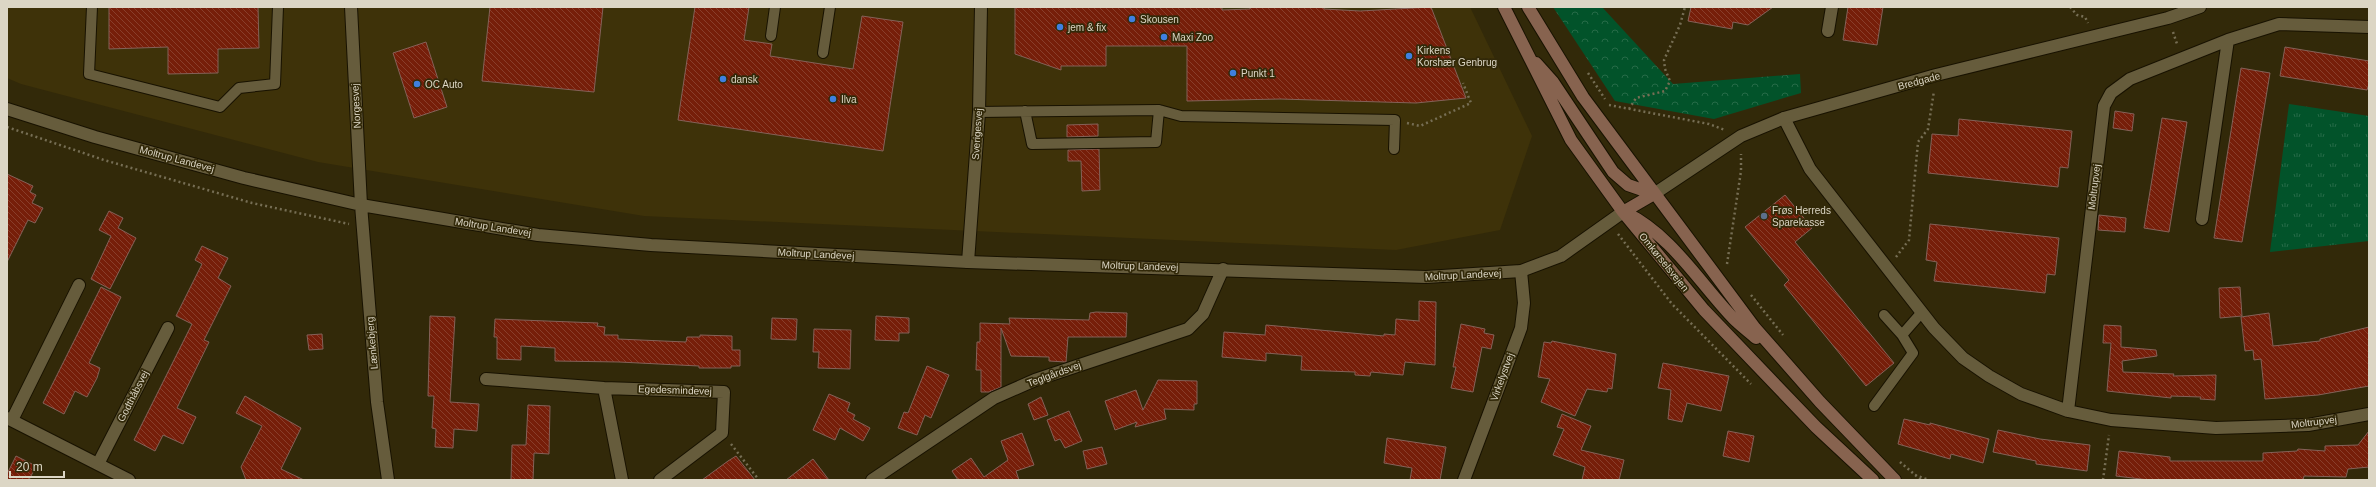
<svg xmlns="http://www.w3.org/2000/svg" width="2376" height="487" font-family="Helvetica,sans-serif">
<style>
.built{fill:#3e3209}
.grass{fill:url(#grass-tufts)}
.forest{fill:url(#forest-crowns)}
.building{fill:url(#building-back-hatch);stroke:#846158}
.lines{fill:none;stroke-linecap:round;stroke-linejoin:round}
.service-casing{stroke:#181200;stroke-width:12}
.minor-casing{stroke:#181200;stroke-width:14}
.tertiary-casing{stroke:#181200;stroke-width:14}
.secondary-casing{stroke:#181200;stroke-width:14}
.path{stroke:#766e54;stroke-width:2.5;stroke-dasharray:2 3;stroke-linecap:butt}
.service{stroke:#665c3c;stroke-width:10}
.minor{stroke:#665c3c;stroke-width:12}
.tertiary{stroke:#665c3c;stroke-width:12}
.secondary{stroke:#87634f;stroke-width:12}
.shop-dot{fill:#3f7fe0;stroke:#322909;stroke-width:1.5}
.service-dot{fill:#5c6f8a;stroke:#322909;stroke-width:1.5}
.labels{text-anchor:middle;dominant-baseline:central;stroke-width:3.5;stroke-linejoin:round;paint-order:stroke}
.poi-label{font-size:10px;fill:#dcd6c5;stroke:#322909;text-anchor:start}
.street-label{font-size:10px;fill:#dcd6c5;stroke:#322909}
</style>
<defs>
<pattern id="grass-tufts" width="24" height="20" patternUnits="userSpaceOnUse"><rect width="24" height="20" fill="#02532a"/><path d="M3 7l-1-3M5 7V3M7 7l1-3M15 17l-1-3M17 17v-4M19 17l1-3" fill="none" stroke="#266b47"/></pattern>
<pattern id="forest-crowns" width="20" height="18" patternUnits="userSpaceOnUse"><rect width="20" height="18" fill="#02532a"/><path d="M2 6a3 3 0 1 1 6 0M12 15a3 3 0 1 1 6 0" fill="none" stroke="#266b47"/></pattern>
<pattern id="building-back-hatch" width="6" height="6" patternUnits="userSpaceOnUse"><rect width="6" height="6" fill="#761e09"/><path d="M-1 5l2 2M0 0l6 6M5-1l2 2" fill="none" stroke="#893e2b"/></pattern>
</defs>
<rect width="100%" height="100%" fill="#322909"/>
<path class="built" d="M7,7H1470L1532,136L1500,230L1396,250L644,216L318,162L21,84L7,78Z"/>
<path class="grass" d="M2289,104L2369,116V241L2270,252Z"/>
<path class="forest" d="M1553,7H1602L1673,84L1800,74L1801,93L1714,119L1615,101Z"/>
<path class="building" d="M109,7H258L259,48L218,49V73L168,74V47L109,49Z
M490,7H603L594,92L482,81Z
M695,7H749L744,40L772,44L770,56L853,69L862,16L903,22L883,151L678,120Z
M1015,7H1222V10L1250,9V7H1324V9L1360,11L1431,7L1466,98L1416,103L1280,99L1187,101V46H1106V66H1061V70L1015,54Z
M1691,7H1773L1748,25L1733,22L1732,29L1688,21Z
M1848,7H1883L1877,45L1843,40Z
M426,42L447,107L414,118L393,53Z
M2285,47L2369,61V84L2367,90L2280,76Z
M2241,68L2270,73L2242,242L2214,238Z
M2115,111L2134,114L2132,131L2113,128Z
M2162,118L2187,122L2169,232L2144,228Z
M1959,119L2072,131L2068,168L2060,167L2058,187L1928,173L1932,134L1958,136Z
M1098,124V136L1067,137V125Z
M1099,149L1100,190L1082,191L1081,161H1068V150Z
M7,174L33,186L30,192L36,195L32,203L43,208L35,223L28,220L7,262Z
M1785,195L1812,228L1795,242L1894,363L1866,386L1784,285L1789,280L1745,227Z
M109,211L123,218L118,228L136,238L110,289L91,279L111,236L99,230Z
M2099,215L2126,218L2125,232L2098,230Z
M1930,224L2059,238L2055,275L2047,274L2045,293L1934,281L1937,262L1926,260Z
M202,246L228,258L218,278L231,286L204,340L209,342L177,408L196,417L183,444L163,435L155,451L134,440L192,324L176,316L202,264L195,260Z
M101,287L121,297L89,363L100,368L97,378L87,397L75,391L64,414L43,403Z
M2240,287L2242,316L2220,318L2219,288Z
M1419,301L1436,302L1435,365L1405,362L1403,375L1371,372L1370,376L1355,375V372L1301,370L1302,356L1266,353V361L1222,357L1224,332L1265,335L1266,325L1384,336V334L1395,335L1396,319L1419,321Z
M1096,312L1127,313L1126,337H1068L1066,362L1049,361V357L1011,356L1001,328V387L989,392H981V370H976L977,342H980V323L1010,324L1009,318L1089,320L1090,313Z
M2269,313L2273,346L2320,341V339L2369,327V386L2318,395L2265,399L2261,359L2254,360L2253,350L2245,351L2241,317Z
M430,316L455,317L450,402L479,404L477,431L454,429L453,448L435,447L436,429L432,428L434,396H428Z
M876,316L909,318V333H899V341L875,340Z
M772,318L797,319L796,340L771,339Z
M495,319L598,323L597,326L605,327L604,335H618V339L686,342L687,337H700V335L732,336V350H740V366H731V368H699V366L619,362L555,361V348L521,346V360L497,359V337H494Z
M1461,324L1485,329L1484,333L1494,335L1491,349L1482,347L1473,392L1451,388L1456,367H1453Z
M2104,325L2121,326V347L2156,350L2157,356L2122,361L2123,372L2174,374L2173,376L2216,375L2215,400L2200,399L2201,397L2171,396V398L2107,391L2111,343H2103Z
M814,329L851,330L850,369L818,368L819,352H813Z
M322,334L323,349L309,350L307,335Z
M1552,341L1616,354L1612,389L1608,388L1607,392L1587,389L1575,416L1541,402L1550,379L1538,377L1544,342L1551,343Z
M1663,363L1729,376L1721,411L1687,403L1682,422L1668,419L1671,390L1658,388Z
M927,366L949,375L931,418L925,415L917,435L898,428L904,412L908,413Z
M1158,380L1197,381V404H1194V410L1164,409L1166,419L1135,427L1137,422L1115,430L1105,401L1136,390L1143,410Z
M829,394L850,403L847,411L855,415L853,419L870,428L863,441L840,428L835,440L813,430Z
M245,396L301,428L281,469L304,480H246L241,467L262,426L236,413Z
M1041,397L1048,415L1034,420L1028,404Z
M528,405L550,406L549,454L534,453L533,480H511L512,445H526Z
M1069,411L1082,441L1065,448L1060,439L1055,441L1047,420Z
M1562,414L1591,426L1581,450L1624,460L1619,480H1582L1585,467L1553,455L1564,429L1557,427Z
M1904,419L1930,425V423L1989,439L1983,463L1951,454L1950,459L1898,444Z
M1998,430L2040,439L2090,445L2087,471L2036,464V461L1993,452Z
M1728,431L1754,436L1749,462L1723,456Z
M2369,431V467L2348,469L2346,477L2304,476L2303,480H2149L2116,476L2119,451L2170,457V461H2263V453L2297,451L2298,449L2325,451V446L2358,445Z
M1022,433L1034,465L1016,471L1019,480H958L952,471L971,458L984,477L1008,460L1001,441Z
M1387,438L1446,447L1440,480H1410L1412,468L1384,463Z
M1102,447L1107,464L1087,469L1083,451Z
M16,456L36,466L29,480H7V474Z
M736,456L755,480H702L728,461Z
M813,459L829,480H786Z"/>
<g class="lines">
<g class="service-casing">
<path id="service" d="M92,7L89,74L220,107L239,88L275,84L278,7
M771,36L775,7
M823,53L830,7
M1025,111L1032,144L1156,142L1159,110
M979,112L1159,110L1181,116L1395,120L1394,149
M1884,315L1902,335
M1874,406L1913,353L1902,335L1922,312"/>
</g>
<g class="minor-casing">
<path id="minor" d="M351,7L361,205
M1828,31L1832,7
M1784,118L1810,169L1934,328L1963,358L1989,376L2021,394L2068,411L2111,420L2216,428L2308,425L2369,414
M2202,219L2228,40
M968,262L979,112L981,7
M486,379L604,388L724,392L722,433L660,480
M604,388L622,480
M2068,411L2104,106L2111,93L2130,79L2228,40L2279,24L2369,27
M7,418L129,480
M12,420L79,285
M98,464L168,328
M872,480L994,398L1035,380L1188,329L1203,314L1223,269
M1464,480L1521,328L1524,303L1521,271"/>
</g>
<g class="tertiary-casing">
<path id="tertiary" d="M7,109L95,137L244,178L361,205L538,235L651,245L968,262L1426,277L1521,271L1561,256L1623,212
M1654,194L1741,136L1784,118L1936,75L2168,18L2200,7
M361,205L377,402L388,480"/>
</g>
<g class="secondary-casing">
<path id="secondary" d="M1504,7L1571,140L1623,212L1704,310L1816,427L1873,480
M1528,7L1583,97L1755,328L1820,402L1895,480
M1536,63L1553,82L1613,172L1628,185L1654,194
M1623,212L1654,194
M1626,213C1671,235 1699,282 1733,318C1740,325 1748,331 1756,338"/>
</g>
<path class="path" d="M2070,7L2077,15L2085,17L2088,23
M2173,32L2177,44
M1588,73L1605,99
M1609,105L1709,124L1725,130
M1629,109L1636,98L1665,91L1670,81L1665,69L1664,60L1680,25L1685,7
M1407,123L1420,126L1471,103L1463,83
M7,127L104,160L252,203L349,224
M1618,234L1672,304L1751,384
M1896,257L1909,240L1918,142L1928,129L1934,91
M1727,264L1741,171V154
M1751,295L1783,335
M731,444L759,480
M1900,462L1921,480
M1915,475L1929,480
M2103,480L2109,435"/>
<use href="#service" class="service"/>
<use href="#minor" class="minor"/>
<use href="#tertiary" class="tertiary"/>
<use href="#secondary" class="secondary"/>
</g>
<g class="shop-dot">
<circle cx="1132" cy="19" r="4"/>
<circle cx="1060" cy="27" r="4"/>
<circle cx="1164" cy="37" r="4"/>
<circle cx="1409" cy="56" r="4"/>
<circle cx="1233" cy="73" r="4"/>
<circle cx="723" cy="79" r="4"/>
<circle cx="417" cy="84" r="4"/>
<circle cx="833" cy="99" r="4"/>
</g>
<circle class="service-dot" cx="1764" cy="216" r="4"/>
<g class="labels">
<g class="poi-label">
<text x="1140" y="19">Skousen</text>
<text x="1068" y="27">jem &amp; fix</text>
<text x="1172" y="37">Maxi Zoo</text>
<text x="1417" y="50">Kirkens<tspan x="1417" dy="12">Korshær Genbrug</tspan></text>
<text x="1241" y="73">Punkt 1</text>
<text x="731" y="79">dansk</text>
<text x="425" y="84">OC Auto</text>
<text x="841" y="99">Ilva</text>
<text x="1772" y="210">Frøs Herreds<tspan x="1772" dy="12">Sparekasse</tspan></text>
</g>
<g class="street-label">
<text transform="translate(1919 81) rotate(-15)">Bredgade</text>
<text transform="translate(356 106) rotate(-93)">Norgesvej</text>
<text transform="translate(977 134) rotate(-86)">Sverigesvej</text>
<text transform="translate(177 159) rotate(15)">Moltrup Landevej</text>
<text transform="translate(2094 187) rotate(-83)">Moltrupvej</text>
<text transform="translate(493 227) rotate(9)">Moltrup Landevej</text>
<text transform="translate(816 254) rotate(3)">Moltrup Landevej</text>
<text transform="translate(1664 262) rotate(51)">Omkørselsvejen</text>
<text transform="translate(1140 266) rotate(2)">Moltrup Landevej</text>
<text transform="translate(1463 275) rotate(-3)">Moltrup Landevej</text>
<text transform="translate(372 343) rotate(-95)">Lænkebjerg</text>
<text transform="translate(1054 374) rotate(-20)">Teglgårdsvej</text>
<text transform="translate(1502 377) rotate(-70)">Virkelystvej</text>
<text transform="translate(675 390) rotate(2)">Egedesmindevej</text>
<text transform="translate(133 396) rotate(-63)">Godthåbsvej</text>
<text transform="translate(2314 422) rotate(-7)">Moltrupvej</text>
</g>
</g>
<rect width="2376" height="487" fill="none" stroke="#dcd6c5" stroke-width="16"/>
<path d="M10 471v6h54v-6" fill="none" stroke="#dcd6c5" stroke-width="2"/>
<text x="16" y="471" font-size="12" fill="#dcd6c5" stroke="#322909" stroke-width="3" paint-order="stroke">20 m</text>
</svg>
